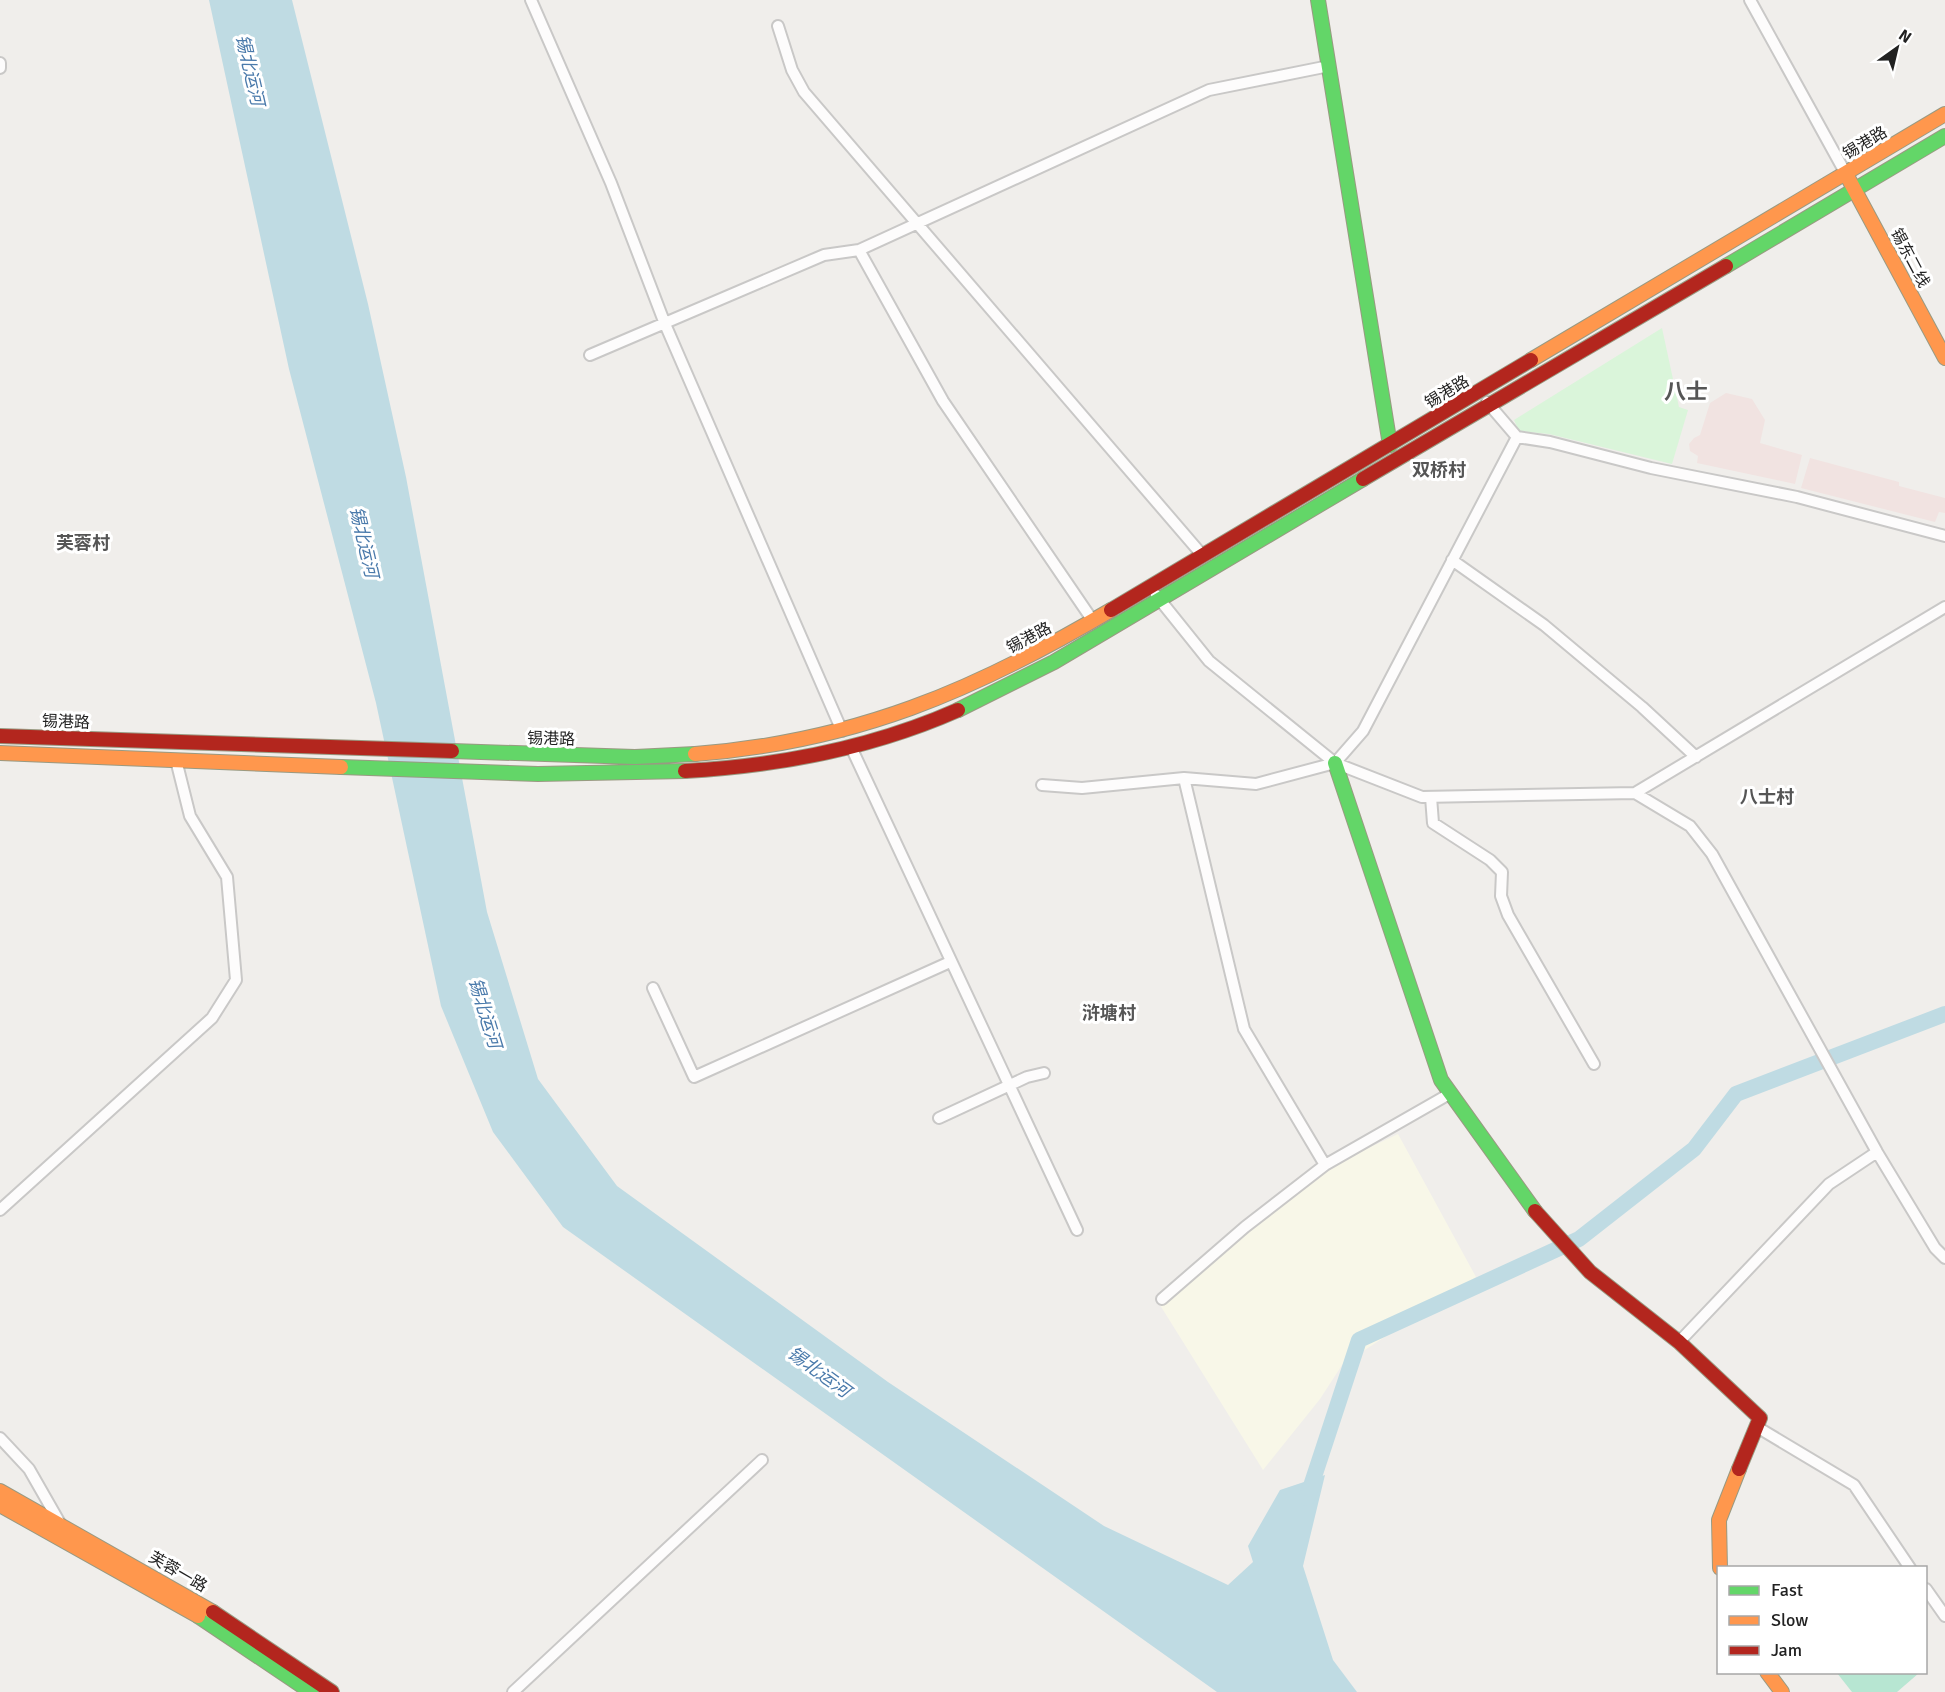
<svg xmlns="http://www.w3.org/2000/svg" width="1945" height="1692" font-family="Signika,'Noto Sans SC',sans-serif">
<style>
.commercial{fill:#f1e3e1}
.education{fill:#f8f7e8}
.park{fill:#daf5da}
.pitch{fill:#b7e6d2}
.water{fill:#bfdbe3}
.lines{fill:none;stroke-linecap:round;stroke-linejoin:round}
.river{stroke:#bfdbe3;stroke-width:16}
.street-casing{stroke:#c9c8c7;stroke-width:14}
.fast-casing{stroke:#999a82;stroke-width:16}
.slow-casing{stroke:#999a82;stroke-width:16}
.jam-casing{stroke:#999a82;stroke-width:16}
.street{stroke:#fdfcfc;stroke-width:10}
.fast{stroke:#63d668;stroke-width:14}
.slow{stroke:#ff974d;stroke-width:14}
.jam{stroke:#b3261e;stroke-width:14}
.labels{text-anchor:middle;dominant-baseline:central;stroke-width:6;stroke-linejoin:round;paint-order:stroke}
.street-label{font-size:16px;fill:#222;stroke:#fff}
.water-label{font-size:18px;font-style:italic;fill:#4a7aab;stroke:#fff}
.neighbourhood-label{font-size:18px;font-weight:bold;fill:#555;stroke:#fff}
.district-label{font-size:22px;font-weight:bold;fill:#555;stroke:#fff}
</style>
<rect width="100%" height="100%" fill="#f0eeeb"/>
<path class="commercial" d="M1726,393L1752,399L1765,420L1760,443L1802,455L1795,484L1697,463L1698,456L1690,451L1689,444L1694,438L1700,435L1710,403Z
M1810,458L1899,482V486L1945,498V513L1939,512L1935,522L1801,488Z"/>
<path class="education" d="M1398,1134L1476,1277L1342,1365L1320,1399L1263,1470L1160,1305L1289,1195L1339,1162Z"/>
<path class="park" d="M1662,328L1679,407L1688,410L1672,464L1549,434L1519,431L1514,420Z"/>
<path class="pitch" d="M1919,1673L1897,1692H1852L1837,1673Z"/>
<path class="water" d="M209,0H292L368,304L406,477L487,912L538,1079L617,1186L888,1382L1104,1526L1228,1585L1253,1562L1248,1546L1280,1490L1325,1475L1303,1566L1333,1660L1357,1692H1217L563,1227L493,1132L441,1006L376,703L289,369Z"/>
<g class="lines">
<path class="river" d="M1307,1498L1359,1340L1579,1239L1694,1149L1736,1094L1945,1014"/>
<g class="street-casing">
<path id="street" d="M531,0L611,183L665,324L842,731
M1750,0L1846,174
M778,26L792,70L804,92L1203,556
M0,63V68
M859,250L943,401L1093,621
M590,355L824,255L859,250L1209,90L1329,66
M1517,437L1550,442L1651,468L1797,497L1945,536
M1452,560L1544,625L1642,707L1696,757
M1156,595L1209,661L1335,763L1422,797L1635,793L1945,607
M851,747L1077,1230
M1184,778L1244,1029L1325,1165
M1042,785L1082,788L1184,778L1256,784L1335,763L1363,731L1517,437L1487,402
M1635,793L1690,826L1712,854L1877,1152L1935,1248L1945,1258
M1431,797L1433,823L1490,860L1502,872L1501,896L1508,915L1594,1064
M653,988L694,1077L950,962
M939,1118L1027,1077L1044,1073
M0,1210L212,1018L236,980L227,877L190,816L176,760
M1162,1299L1245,1227L1325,1165L1451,1093
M1679,1342L1829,1184L1877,1152
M1757,1427L1854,1485L1910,1568
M0,1438L29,1469L61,1525
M1926,1589L1945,1616
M513,1692L762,1460"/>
</g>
<g class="fast-casing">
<path id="fast" d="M1318,0L1390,445
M1726,266L1945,136
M958,710L1054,662L1363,479
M452,751L635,757L695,754
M1335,763L1441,1080L1535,1211
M341,767L538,774L685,771
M198,1616L311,1692"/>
</g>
<g class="slow-casing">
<path id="slow" d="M1846,174L1945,358
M1531,360L1945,114
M0,753L341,767
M695,754C854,742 974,691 1111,610
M0,1491L213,1612
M0,1505L198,1616
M1720,1568L1719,1520L1739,1469
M1767,1672L1782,1692"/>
</g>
<g class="jam-casing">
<path id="jam" d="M1363,479L1726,266
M1111,610L1531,360
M0,736L452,751
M685,771C778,766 872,748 958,710
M1535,1211L1590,1272L1679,1342L1760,1418L1739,1469
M213,1612L332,1692"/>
</g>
<use href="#street" class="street"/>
<use href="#fast" class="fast"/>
<use href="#slow" class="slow"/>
<use href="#jam" class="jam"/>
</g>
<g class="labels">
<g class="street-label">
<text transform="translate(1865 143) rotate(-31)">锡港路</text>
<text transform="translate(1910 258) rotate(62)">锡东二线</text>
<text transform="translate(1447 392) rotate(-31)">锡港路</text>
<text transform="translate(1029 638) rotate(-28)">锡港路</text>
<text transform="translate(66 722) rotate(2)">锡港路</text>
<text transform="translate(551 739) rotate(1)">锡港路</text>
<text transform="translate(178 1572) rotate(30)">芙蓉一路</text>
</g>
<g class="water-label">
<text transform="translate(250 70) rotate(77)">锡北运河</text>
<text transform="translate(364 542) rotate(77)">锡北运河</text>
<text transform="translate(485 1013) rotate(73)">锡北运河</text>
<text transform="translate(819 1372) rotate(36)">锡北运河</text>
</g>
<g class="neighbourhood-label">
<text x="1439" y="470">双桥村</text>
<text x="83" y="543">芙蓉村</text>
<text x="1767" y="797">八士村</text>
<text x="1109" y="1013">浒塘村</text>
</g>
<g class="district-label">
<text x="1686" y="391">八士</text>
</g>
</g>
<rect x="1717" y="1566" width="210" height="108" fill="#ffffff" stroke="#a7a7a7" stroke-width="1.5"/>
<rect x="1729" y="1586" width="30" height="9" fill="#63d668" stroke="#a7a7a7" stroke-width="1.5"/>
<text x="1771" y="1596" font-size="18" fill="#222222">Fast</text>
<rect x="1729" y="1616" width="30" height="9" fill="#ff974d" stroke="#a7a7a7" stroke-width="1.5"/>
<text x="1771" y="1626" font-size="18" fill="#222222">Slow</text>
<rect x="1729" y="1646" width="30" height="9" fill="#b3261e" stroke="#a7a7a7" stroke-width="1.5"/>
<text x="1771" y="1656" font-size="18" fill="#222222">Jam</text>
<g transform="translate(1897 48) rotate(34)" stroke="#ffffff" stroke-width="4.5" paint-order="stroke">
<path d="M0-4.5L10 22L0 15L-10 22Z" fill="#222222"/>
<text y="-9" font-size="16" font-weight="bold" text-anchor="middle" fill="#222222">N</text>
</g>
</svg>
